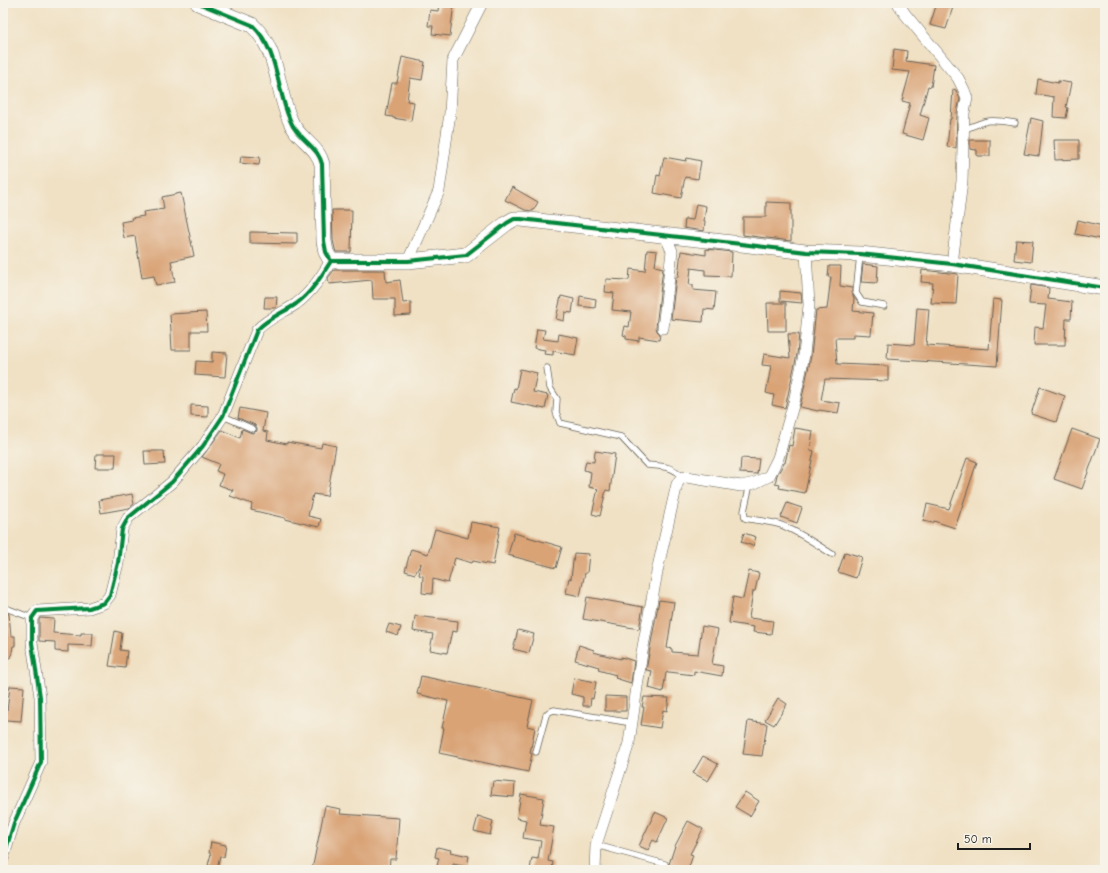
<svg xmlns="http://www.w3.org/2000/svg" width="1108" height="873" font-family="'Comic Neue',sans-serif">
<style>
.building{fill:#d9a376}
.lines{fill:none;stroke-linecap:round;stroke-linejoin:round}
.lane-casing{stroke:#666157;stroke-width:7}
.street-casing{stroke:#666157;stroke-width:12}
.secondary-casing{stroke:#666157;stroke-width:16}
.lane{stroke:#fff;stroke-width:5.5}
.street{stroke:#fff;stroke-width:11}
.secondary{stroke:#fff;stroke-width:15}
.cycleway-casing{stroke:#f7f3e8;stroke-width:6}
.cycleway{stroke:#00873e;stroke-width:4}
</style>
<rect width="100%" height="100%" fill="#f7f3e8"/>
<filter id="ink" filterUnits="userSpaceOnUse"><feTurbulence type="fractalNoise" baseFrequency=".025" numOctaves="2"/><feDisplacementMap in="SourceGraphic" scale="8" xChannelSelector="R" yChannelSelector="G"/><feConvolveMatrix kernelMatrix="1 2 1 2 8 2 1 2 1" color-interpolation-filters="sRGB"/></filter>
<filter id="wash" filterUnits="userSpaceOnUse"><feTurbulence type="fractalNoise" baseFrequency=".012" numOctaves="4" result="noise"/><feDisplacementMap in="SourceGraphic" scale="16" xChannelSelector="R" yChannelSelector="G"/><feGaussianBlur stdDeviation="0.9" result="paint"/><feColorMatrix in="noise" values="0 0 0 0 0 0 0 0 0 0 0 0 0 0 0 0 0 1.4 0 .05"/><feComposite in="paint" operator="in"/></filter>
<g filter="url(#wash)">
<rect width="100%" height="100%" fill="#f0e1c4"/>
<g id="blocks">
<path class="building" d="M439,3H454L450,36L432,34L433,26H428L430,10L438,11Z
M937,3L953,7L946,29L930,25Z
M894,49L907,51L906,61L934,65L931,87L928,86L920,115L929,118L923,140L902,134L910,103L902,101L910,72L892,70Z
M402,57L425,62L422,80L410,78L407,101L414,102L411,121L393,118V117L386,116L392,83H397Z
M1038,79L1058,83V81L1071,83L1066,107L1068,108L1066,118L1053,117L1054,97L1036,94Z
M953,89L956,90L960,99L957,113L956,148L947,147L950,119H951Z
M1031,118L1043,121L1039,156L1024,154Z
M970,140H990V156H977V150L970,149Z
M1054,140H1079V159L1055,160Z
M241,156L260,157L259,165L240,163Z
M664,157L686,161L687,158L701,161L698,179L685,177L681,198L654,193L657,175L660,176Z
M512,187L538,202L533,211L525,210L505,200Z
M181,193L194,256L171,261L175,282L156,285L154,276L142,278L135,236L124,238L121,222L132,220L131,218L144,216L143,212L164,209L162,197Z
M766,202L791,203V241L743,235V217H766Z
M696,204L706,206L704,221H705L704,231L684,228L685,219L693,220Z
M332,210H352L351,252H336L335,249L333,240Z
M1078,220L1103,226L1101,239L1075,234Z
M250,232L297,233V244L250,243Z
M1016,240L1033,241L1031,262L1014,260Z
M706,249L732,252L731,276L705,275V270L691,268L689,285H693V290L716,292L714,310L704,309L703,322L671,319L676,277H678L681,251L706,255Z
M647,250L657,251L655,266L663,268L656,327L657,331L660,334L659,340L639,337V341L626,339V336L623,335L625,326L629,327L631,312L612,310L614,293L605,292L606,279L629,280L630,269L645,271Z
M863,264L878,266L877,283L861,282Z
M829,266H841L840,286L852,288V293L854,298L853,311L873,313L871,335L853,334V338H835L837,364L888,366V381L825,379L821,400L840,403L838,413L819,410L818,411L800,407L811,356L816,310L827,309L831,277H828Z
M334,270H385L386,282L400,280L403,303L411,302V315L395,316V299H373L372,280L329,284L328,278Z
M922,270L958,274L956,304L931,303L933,283L921,282Z
M1031,285L1049,288L1048,299L1072,302L1071,319H1066L1065,345H1034L1035,327L1043,328L1046,305L1029,304Z
M780,291L801,293L802,303L780,301Z
M561,296L574,299L572,313L565,312L564,321L556,319Z
M580,296L596,299L595,308L579,306Z
M265,297H277L276,308H264Z
M993,299L1002,300L997,366L887,359L888,343L914,345L917,308L929,309L926,345L989,349Z
M767,303H786V331H768Z
M206,312L207,331H191V350H172L170,314Z
M537,329L545,330L543,339L558,341L559,334L578,338L575,355L553,351V355L544,354L545,350L534,348Z
M788,334H799L797,354L785,408L772,405L774,395L766,393L771,366L762,365L764,354L790,358Z
M212,352L227,353L225,377L195,375L196,361L212,362Z
M520,369L537,373L533,392L548,395L545,409L511,402L514,388L516,389Z
M1040,387L1065,396L1056,422L1031,414Z
M191,405L208,406V417L191,416Z
M240,408L266,413L263,431L268,432L267,440L287,444V442L321,448L322,443L336,446L327,496L313,494L308,516L321,519L319,527L285,519V518L251,510L252,504L230,496L233,490L219,485L223,474L216,471L219,464L202,457L222,430L240,438L242,429L252,433L257,431V428L255,425L238,418Z
M795,428L813,431L810,450L814,451L805,493L779,488L780,485L775,484L777,475L784,463H785L789,445L792,446Z
M1072,429L1100,439L1082,489L1054,479Z
M144,451H164L165,464L145,465Z
M595,451L615,454L610,491L606,490L600,516L592,514L598,489L589,487L591,472L584,470L586,461L594,462Z
M96,454H116L115,468H95Z
M741,458L759,459L757,474L740,473Z
M967,458L977,462L955,528L934,521L933,523L923,521L927,504L949,509Z
M132,494L134,504L129,508L101,513L99,500Z
M787,503L802,508L797,523L781,517Z
M471,522L500,527L493,565L473,561L472,563L455,558L448,583L433,579L432,594L422,593L423,576L419,575L421,563L415,574L405,571L411,549L428,554L435,529L468,538Z
M514,533L562,547L556,568L508,555Z
M744,533L756,537L753,546L741,542Z
M845,552L862,557L856,578L838,572Z
M574,553L589,554L587,573H585L580,596L566,593L569,578L571,579Z
M749,571L759,573L755,591H753L749,618L773,621L771,634L753,632L754,627L729,623L733,597L743,599Z
M587,597L643,607L639,629L583,619Z
M659,600L674,602L667,648L672,649V652L698,654L702,626L718,629L712,664L723,666L722,676L694,671V675L669,672L666,673L663,692L649,688L652,671L646,670Z
M3,612L9,614L11,636H15V646H13L11,658L3,657Z
M415,616L458,621L457,632L452,631L447,653L430,650L433,634L413,631Z
M40,618L54,619L53,633L81,635V633H93L92,646L68,645V652L55,651V642L39,641V620Z
M389,624L401,627L398,636L386,632Z
M518,630L534,634L529,653L513,649Z
M115,631L122,633L120,650L127,651L125,668L109,666Z
M579,645L594,650L593,652L621,659V657L634,661L631,683L615,678L616,675L598,670L599,667L575,660Z
M421,676L533,700L527,726L535,728L530,753L532,754L528,772L439,753L444,728H442L448,701L417,694Z
M574,678L596,682L593,699L591,698L590,706H583V697L571,694Z
M10,686L24,687L21,721L6,720Z
M605,696L626,697V711H605Z
M644,697L669,698L667,711L663,710L660,728L641,725L644,707H642Z
M778,698L787,704L774,725L765,720Z
M748,721L767,724L762,756L743,754Z
M703,756L718,764L708,781L693,773Z
M493,781L515,783L514,797L491,795Z
M745,792L759,801L750,816L735,807Z
M521,794L544,798L540,825L554,827L548,861L553,862L552,870H530L532,858L538,859L541,841L523,838L526,820L517,818Z
M325,806L341,809L340,814L399,818L396,859H390L389,870H312Z
M655,812L668,818L657,842L653,840L648,850L639,846Z
M478,816L493,821L490,835L474,831Z
M688,821L703,829L690,854L693,855L688,870H678L668,867L675,846Z
M211,842L226,845L224,857L220,856L217,868L208,865L211,854L209,853Z
M437,847L451,850L450,852L469,856L467,867L453,864L452,870H436L439,858L435,857Z"/>
</g>
</g>
<g filter="url(#ink)">
<use href="#blocks" fill-opacity="0" stroke="#666157" stroke-width="1"/>
<g class="lines">
<g class="lane-casing">
<path id="lane" d="M964,130C987,119 990,119 1015,123
M860,255L856,293L862,302L884,306
M547,368L550,388L557,399L556,412L560,423L621,437L647,465C661,466 674,466 683,478
M223,416L253,429
M750,484L744,511L745,518C757,521 770,521 781,525C799,532 816,544 832,554
M3,607L32,618
M536,752L546,715L549,712L554,710L632,723
M596,845L665,864"/>
</g>
<g class="street-casing">
<path id="street" d="M898,3L905,14L958,78L964,90L967,98L964,113L962,181L952,264
M408,261L439,191L450,113L453,60L482,3
M663,328L672,251L665,235
M3,859L14,823L41,762L40,697L32,643V618L37,611L89,608L104,603L110,595L118,563L122,529L128,518L172,482L203,446L223,416L257,330C268,318 283,313 296,304C311,293 321,277 331,261
M595,870L596,845L629,743L642,652L658,567L677,484L681,478L687,477L741,486L755,483L769,476L778,458L794,402L804,355L809,305L806,252"/>
</g>
<g class="secondary-casing">
<path id="secondary" d="M198,3L252,25C279,50 276,88 290,120C295,134 308,141 317,153C319,156 321,160 322,164L324,241L326,252L331,261H408L466,255L507,223L514,219H521L741,244L806,252L860,254L952,264L1105,288"/>
</g>
<use href="#lane" class="lane"/>
<use href="#street" class="street"/>
<use href="#secondary" class="secondary"/>
<g class="cycleway-casing">
<path id="cycleway" d="M198,3L252,25C279,50 276,88 290,120C295,134 308,141 317,153C319,156 321,160 322,164L324,241L326,252L331,261H408L466,255L507,223L514,219H521L741,244L806,252L860,254L952,264L1105,288
M3,859L14,823L41,762L40,697L32,643V618L37,611L89,608L104,603L110,595L118,563L122,529L128,518L172,482L203,446L223,416L257,330C268,318 283,313 296,304C311,293 321,277 331,261"/>
</g>
<use href="#cycleway" class="cycleway"/>
</g>
</g>
<rect width="1108" height="873" fill="none" stroke="#f7f3e8" stroke-width="16"/>
<path d="M958 843v6h72v-6" fill="none" stroke="#1c1c1c" stroke-width="2"/>
<text x="964" y="843" font-size="12" fill="#1c1c1c" stroke="#f7f3e8" stroke-width="3" paint-order="stroke">50 m</text>
</svg>
